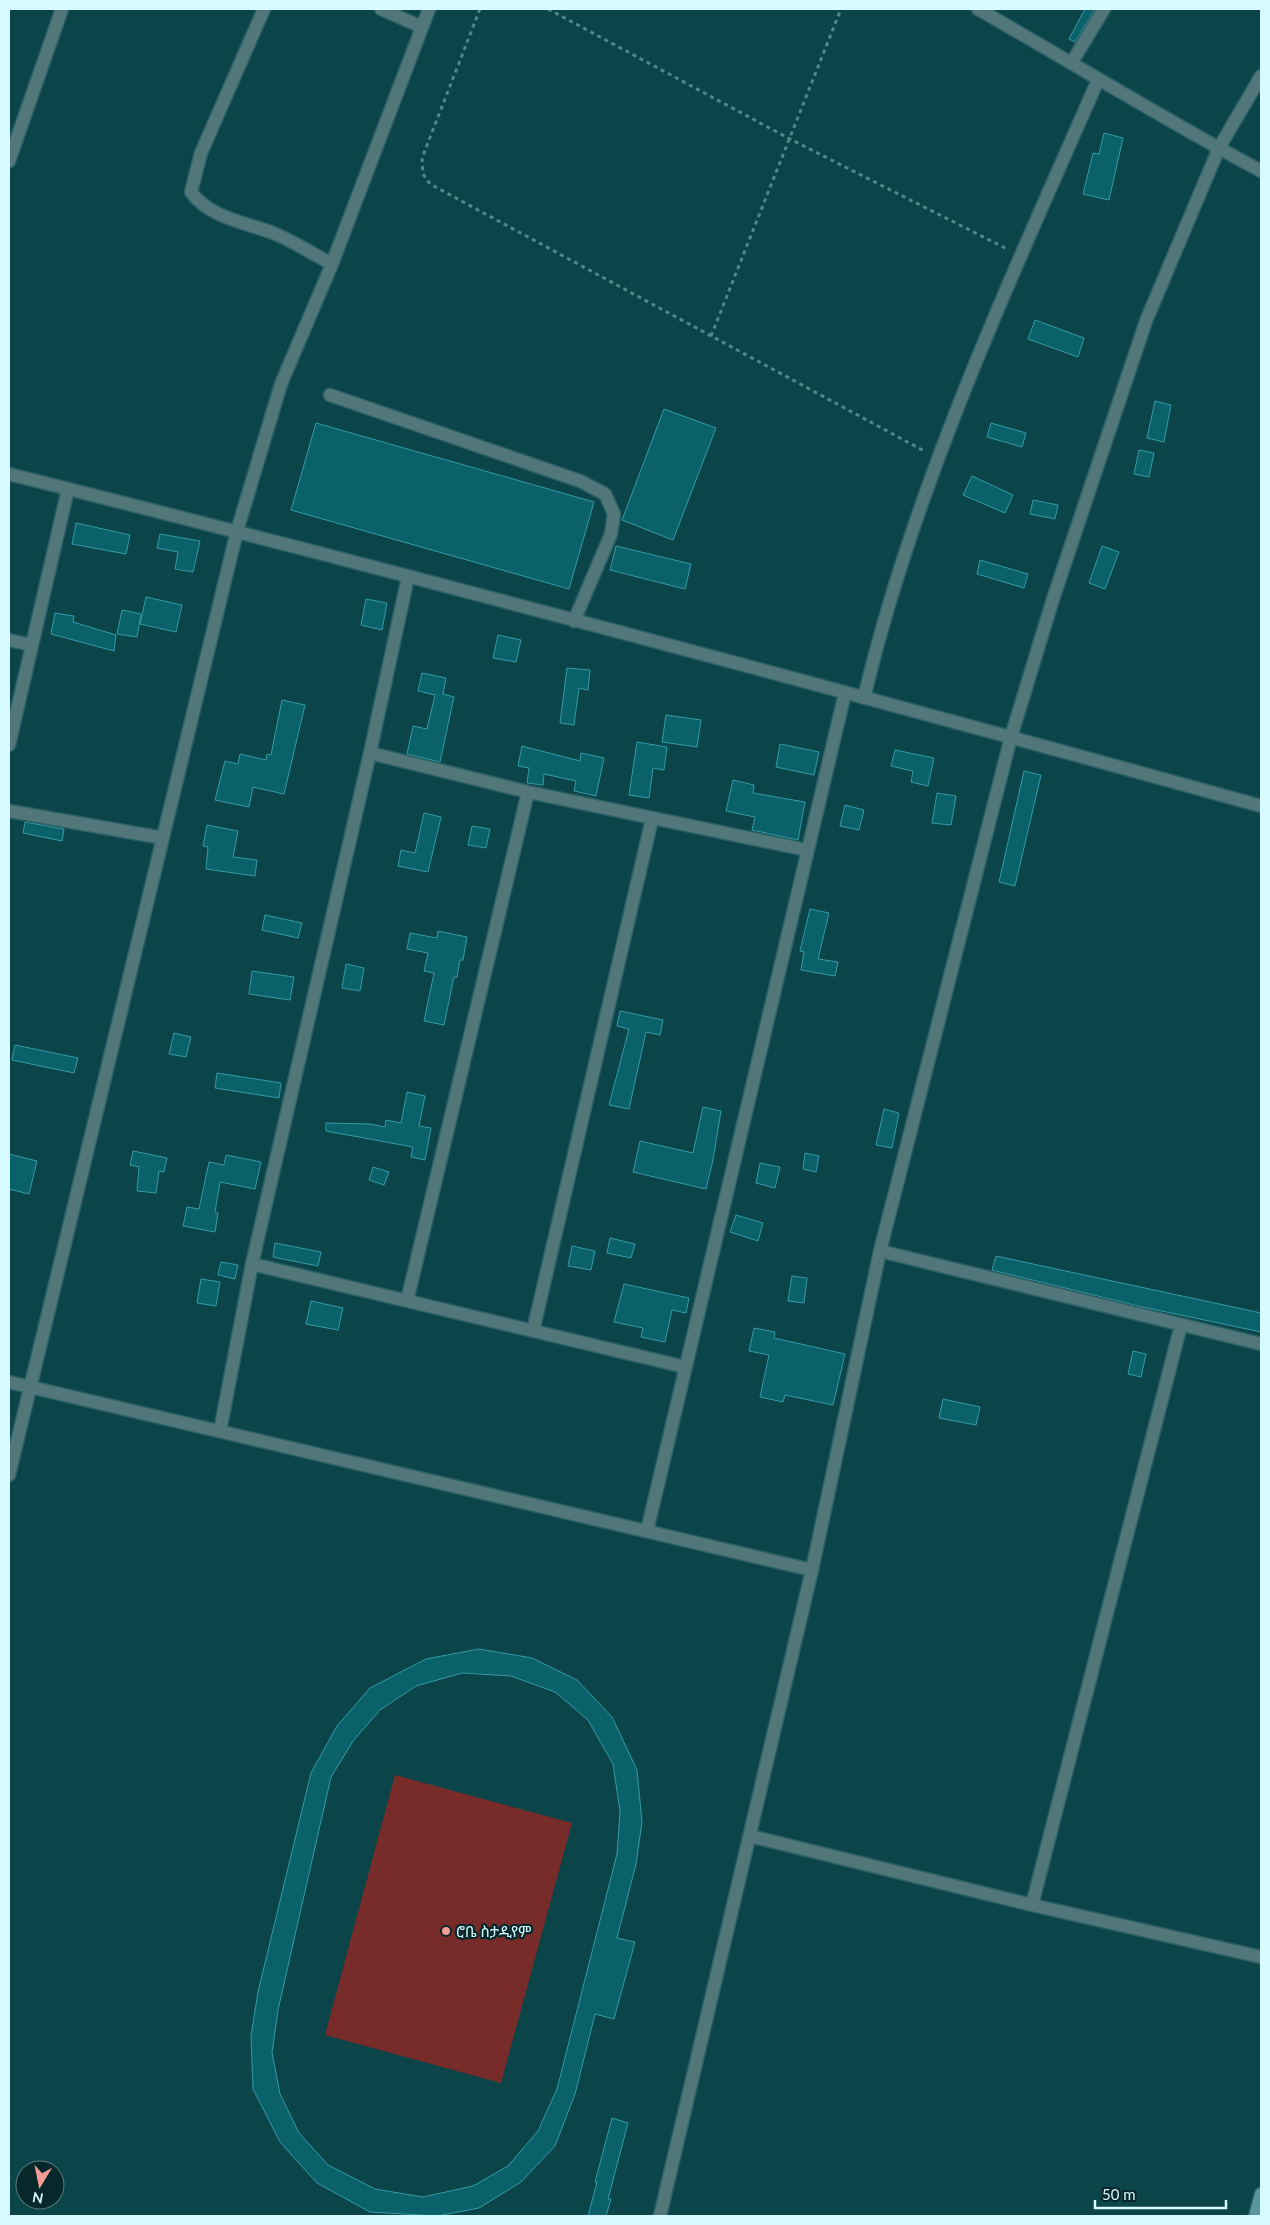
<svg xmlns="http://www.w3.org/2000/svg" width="1270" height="2225" font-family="Lato,'Noto Sans Ethiopic',sans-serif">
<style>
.green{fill:#772c2a}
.building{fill:#0b6169;stroke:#359ba6;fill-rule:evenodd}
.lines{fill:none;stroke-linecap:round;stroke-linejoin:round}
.minor-casing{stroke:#2c6166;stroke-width:15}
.secondary-casing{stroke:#2c6166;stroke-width:15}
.path{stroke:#55868b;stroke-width:3;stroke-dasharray:4 4;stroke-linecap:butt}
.minor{stroke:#52777b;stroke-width:12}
.secondary{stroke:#5b979e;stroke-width:12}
.poi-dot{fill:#f59c94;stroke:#07282b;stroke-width:2}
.labels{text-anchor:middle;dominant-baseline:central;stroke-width:4.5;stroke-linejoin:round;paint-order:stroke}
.poi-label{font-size:15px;fill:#d7fafe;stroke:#07282b;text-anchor:start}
</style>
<rect width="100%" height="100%" fill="#0b4449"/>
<path class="green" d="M395,1775L572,1823L501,2083L325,2035Z"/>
<path class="building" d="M1085,9H1095L1075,42L1069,39Z
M1104,133L1123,138L1109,200L1083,194L1093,153L1099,154Z
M1035,320L1084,338L1078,357L1028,339Z
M1155,401L1171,405L1164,442L1147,438Z
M664,409L716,428L673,540L622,520Z
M316,423L594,502L569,589L291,510Z
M991,423L1026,433L1022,447L987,437Z
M1139,450L1154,453L1149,477L1134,474Z
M972,476L1013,495L1005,513L963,495Z
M1033,500L1058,505L1055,519L1030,514Z
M76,523L130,535L126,554L72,544Z
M160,534L200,541L193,572L175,569L178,552L157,548Z
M616,546L691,564L685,589L610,570Z
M1102,546L1119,552L1105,589L1089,583Z
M980,560L1028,574L1024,588L977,574Z
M146,597L182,605L176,632L140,624Z
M366,599L387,603L382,630L361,625Z
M122,610L141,614L137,637L117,634Z
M55,613L74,616L73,622L116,635L114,651L51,634Z
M498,635L521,640L516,662L493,658Z
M567,668L590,670L588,690L579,688L574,725L560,723Z
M422,673L446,678L443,694L454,697L440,762L407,754L413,726L427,729L435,695L418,691Z
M282,700L305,705L284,794L253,787L249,807L215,800L225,761L238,764L240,754L266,760L267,754L271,755Z
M666,715L701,720L697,747L662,742Z
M637,742L667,747L664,770L653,768L649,798L629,795Z
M780,744L819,752L814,775L776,767Z
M522,746L580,761L581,753L604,758L596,796L574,791L576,781L544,774L543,785L527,783L529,768L518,766Z
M895,750L934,758L928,786L911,782L913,771L891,766Z
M1024,771L1041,775L1015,886L999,882Z
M733,780L754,785L753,793L805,802L798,840L752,830L755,817L726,811Z
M937,793L956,796L951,825L932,823Z
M845,805L864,810L859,830L840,826Z
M424,813L441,817L428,872L398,866L401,850L415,853Z
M25,822L64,829L62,841L23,833Z
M207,825L238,831L233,857L257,860L255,876L206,869L208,847L203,846Z
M472,826L490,829L486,848L468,845Z
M810,909L829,913L818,959L838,962L835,976L801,970L804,952L800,951Z
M265,915L302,923L298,938L262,930Z
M438,931L467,937L463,960H460L457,977H454L444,1025L424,1021L434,973L424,971L428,953L407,949L410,933L437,938Z
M346,964L364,968L360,991L342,988Z
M252,971L294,977L290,1000L249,994Z
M620,1011L663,1020L660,1035L646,1032L629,1109L609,1105L629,1029L617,1026Z
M174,1033L191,1037L186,1057L169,1054Z
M15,1045L78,1058L74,1073L12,1060Z
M217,1073L281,1083L279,1098L215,1088Z
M407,1092L425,1096L419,1126L431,1128L425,1160L411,1157L413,1147L326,1131V1123L370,1124L385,1127L386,1120L401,1123Z
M703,1107L721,1111L713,1160L706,1189L633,1172L640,1141L693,1153Z
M884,1109L899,1113L892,1148L876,1145Z
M133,1151L167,1158L164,1172L159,1171L156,1193L137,1191L139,1167L130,1165Z
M805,1153L819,1156L816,1172L803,1169Z
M9,1154L37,1161L29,1194L9,1189Z
M226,1155L261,1162L255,1189L220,1182L215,1212L218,1213L215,1232L183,1226L187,1207L199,1209L209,1162L224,1165Z
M760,1163L780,1167L775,1188L756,1183Z
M373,1167L389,1172L384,1185L369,1180Z
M736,1215L763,1223L758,1241L730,1232Z
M610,1238L635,1244L631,1258L607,1253Z
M275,1243L321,1252L318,1266L273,1257Z
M572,1246L595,1251L591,1270L568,1266Z
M996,1256L1261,1313V1332L1138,1306L992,1270Z
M221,1262L238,1265L235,1279L218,1275Z
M792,1276L807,1278L804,1303L788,1301Z
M201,1279L220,1282L216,1306L197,1303Z
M624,1284L689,1298L686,1313L672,1310L665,1342L641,1337L643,1328L614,1322Z
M311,1301L343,1308L338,1330L306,1324Z
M754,1328L775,1332L774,1338L845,1354L833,1405L785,1395L783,1402L760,1397L769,1355L749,1351Z
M1133,1351L1146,1354L1141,1377L1128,1374Z
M943,1399L980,1407L976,1425L939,1418Z
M479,1649L532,1658L577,1680L612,1717L637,1770L642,1822L636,1864L617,1938L635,1942L614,2019L595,2014L575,2094L555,2146L521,2182L479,2208L437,2216L370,2212L317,2183L280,2142L253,2089L251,2036L258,1992L311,1773L337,1726L370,1688L426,1659ZM462,1673L511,1676L555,1692L588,1720L613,1764L620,1811L617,1854L557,2089L538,2131L508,2166L473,2186L423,2197L375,2189L328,2165L299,2133L280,2094L272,2053L278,2010L331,1777L353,1741L380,1710L416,1686Z
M612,2118L628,2123L608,2199H611L606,2216H588L597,2182H595Z"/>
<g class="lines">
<g class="minor-casing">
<path id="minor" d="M264,9L201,153L191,192C210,218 244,222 273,233C293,241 313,254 332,264
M381,9L422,27
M978,9C1073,63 1165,120 1261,171
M1072,62L1104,9
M9,161L62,9
M330,395L580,481L605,494L614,514L611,534L574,621
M9,474C428,579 845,691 1261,806
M9,640L32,645
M864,698C915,483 1010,281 1098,80
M9,745L68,489
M370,753L528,792L807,850
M9,811L163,838
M880,1251L1261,1344
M252,1264L685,1367
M407,1301L528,792
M533,1331L652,819
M9,1382L812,1570
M220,1431L252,1264L370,753L408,577
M9,1475L237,531L281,384L332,264L429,9
M647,1531L845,693
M750,1836L1032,1905L1261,1957
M1032,1905L1181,1325
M660,2216L812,1570L880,1251L1011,737L1053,599L1146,321L1219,148L1261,76"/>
</g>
<g class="secondary-casing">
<path id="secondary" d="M1255,2216L1261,2194"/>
</g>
<path class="path" d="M480,9L422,158L423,174L430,184L926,452
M548,9L790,139L1009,250
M711,336L841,9"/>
<use href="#minor" class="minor"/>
<use href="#secondary" class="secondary"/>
</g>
<circle class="poi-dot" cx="446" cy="1931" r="5"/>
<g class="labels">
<g class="poi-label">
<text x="456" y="1931">ሮቤ ስታዲየም</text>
</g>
</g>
<rect width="1270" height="2225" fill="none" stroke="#d7fafe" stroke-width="20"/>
<g transform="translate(40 2185) rotate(190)"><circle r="24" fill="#07282b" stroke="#5a7c7f"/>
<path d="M0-4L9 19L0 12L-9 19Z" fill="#f59c94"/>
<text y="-8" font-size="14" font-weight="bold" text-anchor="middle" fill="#d7fafe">N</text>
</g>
<path d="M1095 2200v8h131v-8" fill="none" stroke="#d7fafe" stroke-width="2.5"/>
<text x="1102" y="2200" font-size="15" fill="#d7fafe" stroke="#07282b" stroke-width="4" paint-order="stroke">50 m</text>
</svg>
